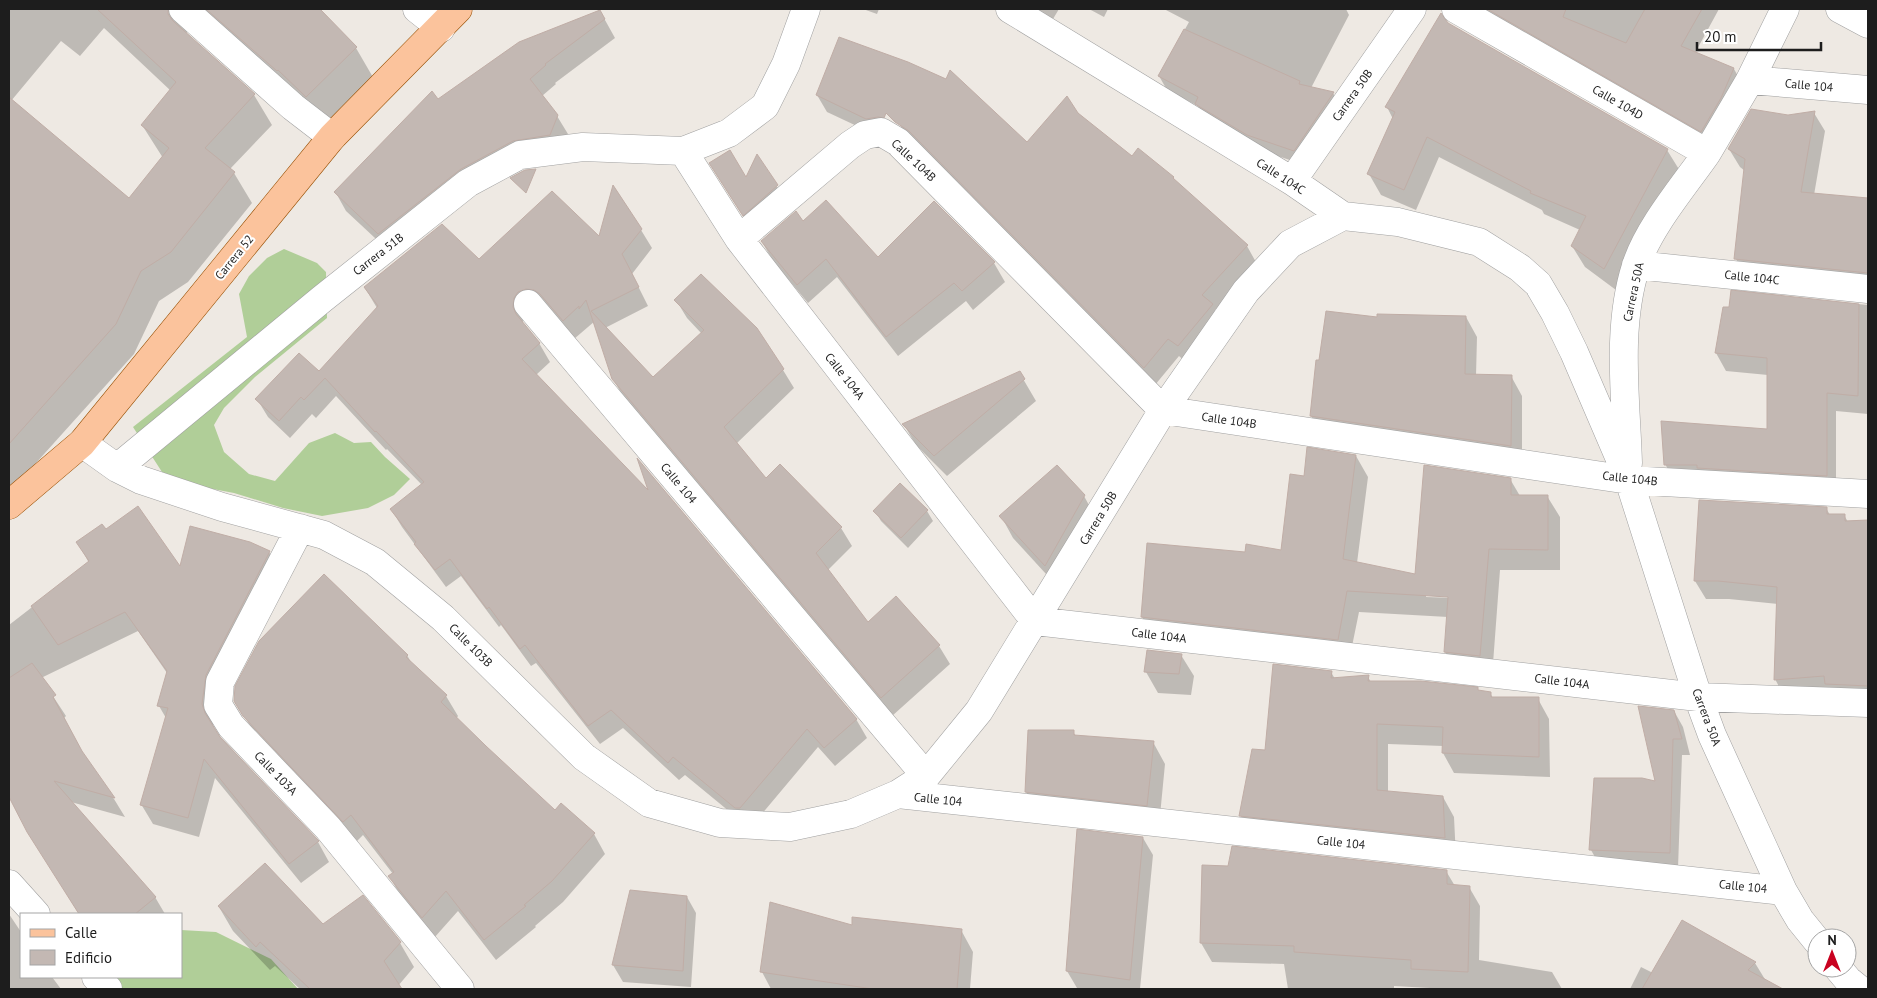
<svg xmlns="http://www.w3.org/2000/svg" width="1877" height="998" font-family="'PT Sans',sans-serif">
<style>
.forest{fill:#b0ce98}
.shadow{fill:#0003;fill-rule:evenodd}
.building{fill:#c3b8b3;stroke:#c0ada6}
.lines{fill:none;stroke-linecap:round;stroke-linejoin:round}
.minor-casing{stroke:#a1a1a1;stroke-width:29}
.major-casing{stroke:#964e01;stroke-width:29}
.minor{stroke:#fff;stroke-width:28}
.major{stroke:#fbc39c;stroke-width:28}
.labels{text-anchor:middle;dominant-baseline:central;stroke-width:4;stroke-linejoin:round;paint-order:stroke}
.street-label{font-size:12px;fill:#1d1d1d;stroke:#fff}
</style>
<rect width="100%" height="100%" fill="#eee9e3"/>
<path class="forest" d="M284,249L317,263L326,272L327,318L255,377L224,408L214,425L224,452L249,474L275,481L309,443L335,433L354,443L371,442L385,457L410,479L394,495L368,508L322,516L283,508L234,493L197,486L162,472L133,427L247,337L239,294L249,276L267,258Z
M181,930L216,932L271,959L298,989H106L98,977H181Z"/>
<path class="shadow" d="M9,9H318L356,48L374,79L324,127L189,29L186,34L254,95L272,125L230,169L234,173L252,203L188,282L159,301L134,354L9,493ZM104,28L171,91L142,125L163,158L129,199L11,101L61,41L80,56Z
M863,9H879L877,14Z
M1025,9H1059L1050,24Z
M1089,9H1108L1104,17Z
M1164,9H1346L1349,15L1311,88L1333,93L1341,107L1302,164L1256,149L1205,118L1198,106L1167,90L1159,76L1189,22Z
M1464,9H1719L1695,53L1734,69L1743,85L1711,147Z
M600,11L615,38L555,83L556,84L542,96L557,116L568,134L560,154L524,159L390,252L346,211L336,193L437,100Z
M1447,24L1667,150L1680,171L1616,290L1585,267L1572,246L1580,230L1544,214L1542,210L1439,157L1416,210L1381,195L1369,174L1393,119L1387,107Z
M896,72L876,135L827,112L817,95Z
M1077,113L1132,157L1173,177L1176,183L1247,246L1257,264L1215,310L1222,323L1188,364L1179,356L1155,385L909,142L899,123L1027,144Z
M1814,113L1825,131L1814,195L1868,200V290L1746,278L1736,259L1745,171L1740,167L1729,149L1788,116Z
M757,156L788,204L754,233L721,181L746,179Z
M934,203L994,263L1005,282L973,310L966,301L898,356L837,277L808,303L773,261L762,242L803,223L878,259Z
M641,230L652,248L632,274L648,306L605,328L653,378L702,334L687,318L676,300L783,370L794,388L736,444L766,480L841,528L852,546L827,571L868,624L896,598L939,646L950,664L892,716L624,398L613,379L595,321L574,339L523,318V324L539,343L550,362L536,375L856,719L867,738L835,766L818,747L751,827L747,826L685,775L679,780L623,728L600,744L536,663L531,666L501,625L499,627L461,576L446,587L402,527L391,509L422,485L387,449L386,450L336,396L316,418L312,414L290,438L268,417L257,399L319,373L377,308L365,288L479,260Z
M1732,292L1868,305V414L1836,411V494L1676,483L1665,464L1768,431V375L1726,371L1716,353L1730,308Z
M1466,317L1477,337L1476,376H1511L1522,396V465L1323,436L1311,416L1320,362L1378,319Z
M1019,372L1036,401L947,476L916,445L904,425Z
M1356,456L1368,477L1357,563L1416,576L1510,479L1520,496H1547L1560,517V570H1500L1492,677L1457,673L1445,652L1448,617L1359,612L1349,661L1154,638L1142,617L1246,553L1282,552L1305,477ZM1426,594L1455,596V598L1426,597Z
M1084,496L1096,518L1057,586L1013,538L1001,516Z
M1700,501L1826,508L1830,515H1844L1848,522L1868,521V703L1785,698L1775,679L1778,604L1729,599H1706L1695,581Z
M875,511H927L933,521L908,548L881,521Z
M105,530L180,569L248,543L269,552L281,572L217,695L213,725L215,731L318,842L329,862L301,883L215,778L199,837L153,824L141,804L166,718L159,706L167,673L138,631L41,678L66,716L64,718L85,757L114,799L125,817L71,802L155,897L165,914H79L34,840L9,794V625L89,563L78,543Z
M407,655L412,664L446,696L458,716L456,719L555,812L594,834L605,854L563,902L535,926L536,927L496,960L458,911L434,938L401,897L390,877L393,874L363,835L356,842L257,737L235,701Z
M1181,655L1194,676L1191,695L1158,693L1146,672Z
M1331,672L1335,679L1368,677L1371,682L1490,693L1493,698L1538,699L1549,719L1550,777L1454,773L1443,753V746L1388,744V792L1443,797L1454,817L1456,858L1251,835L1240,815L1266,751Z
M1674,711L1683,727L1690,755H1682L1678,868L1600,866L1591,850L1657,783Z
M1073,732L1076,736L1153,742L1165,764L1159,826L1038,813L1026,792Z
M1143,838L1153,855L1140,989H1081L1077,988L1067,971Z
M1203,866L1446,871L1455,886L1469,887L1480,906L1479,960L1552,972L1562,989H1447L1394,986V989H1288L1284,964L1212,962L1201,943Z
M631,891L687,897L696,913L691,987L623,982L613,965Z
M219,907L323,926L400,943L414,967L398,986L400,989H300L275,966L270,970L233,931Z
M9,914L21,932V977H52L61,989H9Z
M853,926L961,930L973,952L970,989H771L762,972Z
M1755,963L1766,981L1780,989H1630L1641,967L1653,973Z"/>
<path class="building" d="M97,9H168V14L173,21L255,94L205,148L235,172L171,252L141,271L116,324L9,444V97L129,198L169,148L141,125L176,82Z
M206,9H320L357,47L306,97L278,70L277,71Z
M1487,9H1566L1563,17L1626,43L1645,9H1702L1681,46L1734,68L1721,98L1701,132Z
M600,10L605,19L545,64L546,65L530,79L558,115L550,135L513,141L461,169L378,234L334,192L432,91L438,99L519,42Z
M1441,13L1448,23L1668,149L1604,269L1571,246L1586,216L1530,193L1531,191L1427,137L1404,190L1367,174L1395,112L1385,107Z
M1184,29L1300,81L1299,84L1334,92L1294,151L1247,135L1195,104L1198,97L1158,76Z
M839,37L908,62L946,79L950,70L1027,142L1067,96L1078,113L1132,156L1138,148L1174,177L1173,178L1248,245L1202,295L1213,304L1178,346L1168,339L1144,368L909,131L895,122L886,113L884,118L878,117L866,119L816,95Z
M1751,109L1788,115L1815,111L1801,192L1868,198V273L1734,259L1745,159L1728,149Z
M730,150L746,177L757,154L778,185L743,216L709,163Z
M536,169L526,193L510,178L525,170Z
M613,185L642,229L622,254L639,287L591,311L653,377L704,330L674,300L701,274L757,328L784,369L724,427L766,478L780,464L842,527L816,553L868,622L896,596L940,645L881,698L612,379L586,300L579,309V306L563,321L540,294L534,290L526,289L518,292L514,298L513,307L516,314L540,343L522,359L648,490L637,458L857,719L824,748L807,729L740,808H735L673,757L668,763L611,710L588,726L525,645L520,649L489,607L487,609L450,559L435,570L414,544L416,542L390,509L424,482L376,431L375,432L325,378L304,400L301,397L279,421L255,399L299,353L319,371L378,306L364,287L442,224L479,259L552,191L599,236Z
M826,200L878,257L934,201L995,262L962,291L954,283L886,337L826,259L797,285L761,241L796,211L803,221Z
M1731,290L1859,304L1858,396L1827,393V476L1697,468V465H1664L1661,421L1767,429V358L1715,353L1723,307H1729Z
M1326,311L1377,317V314L1466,316L1465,374L1512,375L1511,446L1310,416L1316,360H1319Z
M1020,371L1025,379L934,456L902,424Z
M1307,447L1356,455L1343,559L1415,574L1424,465L1511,478V495H1548V550L1489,549L1480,656L1444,652L1448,597L1347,591L1338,640L1141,617L1147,543L1245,552L1246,544L1281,550L1290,474L1304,476Z
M1057,465L1085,495L1045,566L999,516Z
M900,483L928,510L901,538L873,511Z
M1699,500L1827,507V514H1845V521L1868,520V686L1825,684L1824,676L1774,680L1777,587L1718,581H1694Z
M138,506L180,566L190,526L250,542L270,551L206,675L202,704L205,713L220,737L319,841L289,864L204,759L188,818L140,805L168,708L157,706L167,671L125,612L58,645L31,606L89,561L76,542L102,524L106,529Z
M324,574L408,655L406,657L447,695L441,702L486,746L555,810L561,803L595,833L552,881L524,905L526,906L484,940L446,891L422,918L388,876L394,872L351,815L343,822L243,716L234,701L235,686L259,641Z
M1147,650L1182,654L1179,674L1144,672Z
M32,663L56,695L53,697L82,751L115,798L54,781L156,897L135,914H79L27,832L9,797V678Z
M1273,664L1332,671L1331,678L1369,675L1368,681H1421L1478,687V690L1491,692V697H1539V757L1442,753L1443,727L1377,724V790L1443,796L1445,838L1239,816L1252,749L1265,750Z
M1638,706L1674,710L1682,739H1673L1670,853L1589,850L1594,778H1642L1655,781Z
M1028,730H1074V735L1154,741L1147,806L1025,792Z
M1077,829L1143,837L1130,980L1066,971Z
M1232,846L1447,870V884L1470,886L1468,972L1411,969V960L1294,952V946L1200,943L1202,865L1228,866Z
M265,863L323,924L363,895L401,942L384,961L402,989H310L260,942L256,947L218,906Z
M630,890L687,896L683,971L612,965Z
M770,902L852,925V917L962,929L957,989H873L760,972Z
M1682,920L1756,962L1748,970L1783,989H1642Z"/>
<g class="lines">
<g class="minor-casing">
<path id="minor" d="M183,9L293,107L332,137
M417,9L441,28
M1010,9L1292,181L1343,216L1398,222L1479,242L1520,268L1538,284L1555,313L1574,352L1629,480L1698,697L1712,735L1783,891L1800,920L1817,941
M1456,9L1707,153L1750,80L1785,9
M1840,9L1868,24
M1750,80L1868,90
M683,151L739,239L1035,621L1698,697L1868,703
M1292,181L1412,9
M739,239L850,145L865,135L881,132L898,142L1163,410L1629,480L1868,494
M1636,265L1868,289
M528,304L926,776
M82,443L117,468L141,480L222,507L324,535L375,562L443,618L584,757L649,803L720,823L790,827L851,814L898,794L926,776L979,711L1163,410L1246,291L1290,244L1343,216
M1628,463C1626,399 1616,328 1636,266C1648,228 1684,186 1707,153
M117,468L322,299L468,183L520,155L583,147L683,151L729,133L765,106L786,64L806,9
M300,528L220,682L218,705L231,726L328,828L460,989
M898,794L1783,891
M9,884L36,914
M1838,968L1848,980L1859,989
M96,977L108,989"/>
</g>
<g class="major-casing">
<path id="major" d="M9,505L82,443L332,137L458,9"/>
</g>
<use href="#minor" class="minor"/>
<use href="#major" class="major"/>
</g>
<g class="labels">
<g class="street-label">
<text transform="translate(1809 85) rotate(5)">Calle 104</text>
<text transform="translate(1352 95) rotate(-55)">Carrera 50B</text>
<text transform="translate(1618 102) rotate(30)">Calle 104D</text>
<text transform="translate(914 160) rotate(43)">Calle 104B</text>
<text transform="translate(1281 176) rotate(33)">Calle 104C</text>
<text transform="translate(378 254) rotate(-38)">Carrera 51B</text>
<text transform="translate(234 257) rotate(-51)">Carrera 52</text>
<text transform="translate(1752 277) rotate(6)">Calle 104C</text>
<text transform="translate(1633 292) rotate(-78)">Carrera 50A</text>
<text transform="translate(845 376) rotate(52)">Calle 104A</text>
<text transform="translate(1229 420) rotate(8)">Calle 104B</text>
<text transform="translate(1630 478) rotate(6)">Calle 104B</text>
<text transform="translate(679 483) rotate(50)">Calle 104</text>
<text transform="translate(1098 518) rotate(-59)">Carrera 50B</text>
<text transform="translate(1159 635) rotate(7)">Calle 104A</text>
<text transform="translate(471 645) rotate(45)">Calle 103B</text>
<text transform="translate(1562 681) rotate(7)">Calle 104A</text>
<text transform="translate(1707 717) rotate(69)">Carrera 50A</text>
<text transform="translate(276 773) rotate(46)">Calle 103A</text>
<text transform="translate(938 799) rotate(6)">Calle 104</text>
<text transform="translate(1341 842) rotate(6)">Calle 104</text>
<text transform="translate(1743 886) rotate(6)">Calle 104</text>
</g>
</g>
<rect width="1877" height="998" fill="none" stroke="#1d1d1d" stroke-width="20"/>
<rect x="20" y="913" width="162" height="65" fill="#ffffff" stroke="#a5a5a5"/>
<rect x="30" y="929" width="25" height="8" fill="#fbc39c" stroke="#a5a5a5"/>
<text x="65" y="938" font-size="15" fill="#1d1d1d">Calle</text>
<rect x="30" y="950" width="25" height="15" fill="#c3b8b3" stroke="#a5a5a5"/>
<text x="65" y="963" font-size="15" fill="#1d1d1d">Edificio</text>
<g transform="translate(1832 953)"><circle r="24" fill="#ffffff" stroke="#a5a5a5"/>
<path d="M0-4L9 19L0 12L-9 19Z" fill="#c90220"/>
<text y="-8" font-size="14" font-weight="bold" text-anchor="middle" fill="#1d1d1d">N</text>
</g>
<path d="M1697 42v8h124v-8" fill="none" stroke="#1d1d1d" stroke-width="2.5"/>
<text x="1704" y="42" font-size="15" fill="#1d1d1d" stroke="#ffffff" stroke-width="4" paint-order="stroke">20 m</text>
</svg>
